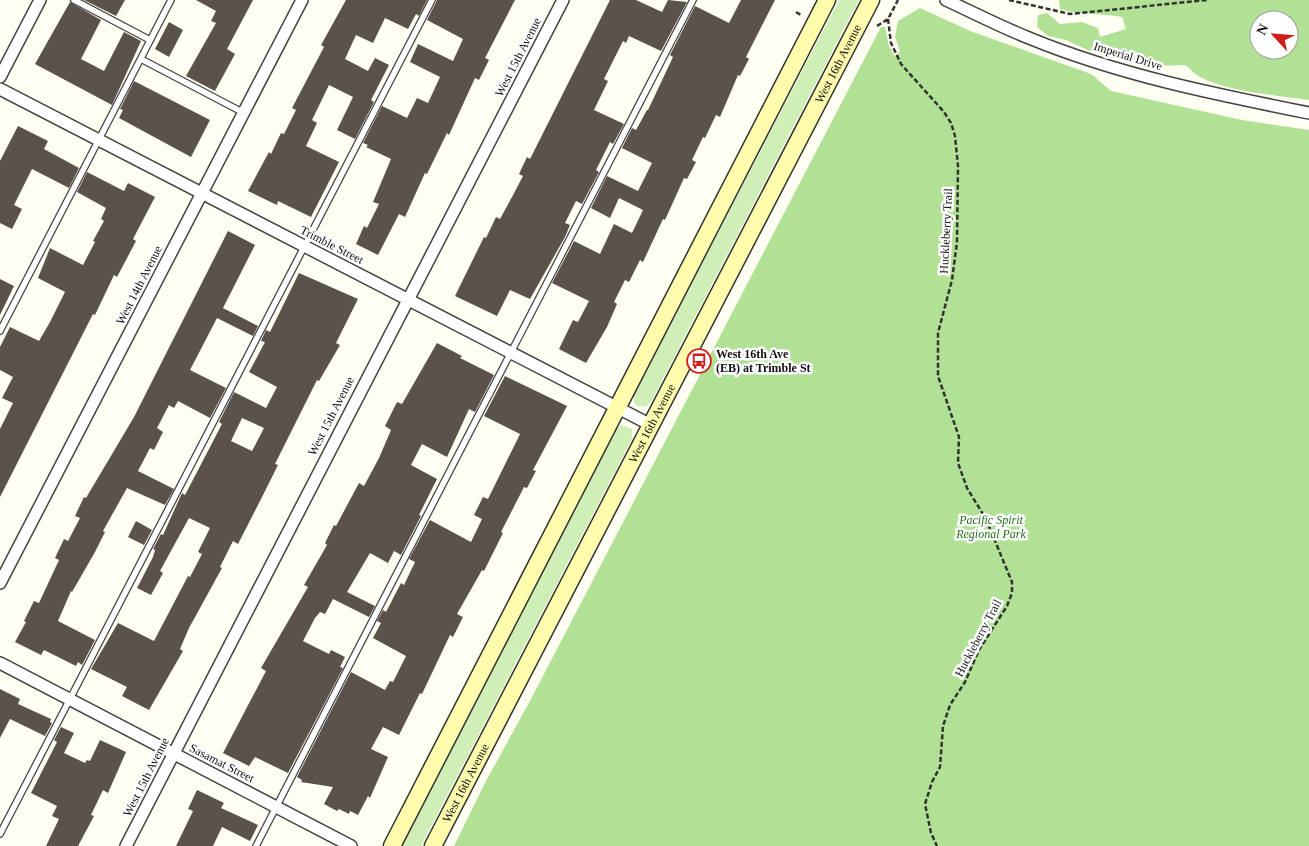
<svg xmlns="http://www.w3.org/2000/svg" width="1309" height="846" font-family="'Times New Roman',serif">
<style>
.green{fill:#cfefb7}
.forest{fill:#b0e194;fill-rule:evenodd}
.building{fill:#5a524b;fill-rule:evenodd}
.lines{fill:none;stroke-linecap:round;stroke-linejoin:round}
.lane-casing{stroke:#434343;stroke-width:8}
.street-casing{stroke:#434343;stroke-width:14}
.secondary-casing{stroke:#323232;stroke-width:19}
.path{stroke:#323232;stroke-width:2.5;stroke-dasharray:5 2.5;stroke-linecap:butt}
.lane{stroke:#fff;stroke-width:5.5}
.street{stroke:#fff;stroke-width:11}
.secondary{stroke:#fffdad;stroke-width:16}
.labels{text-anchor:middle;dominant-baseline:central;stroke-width:5;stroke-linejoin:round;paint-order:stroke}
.street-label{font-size:12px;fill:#101010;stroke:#fff}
.poi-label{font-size:12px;font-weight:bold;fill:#101010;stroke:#fff;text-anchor:start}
.park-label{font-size:12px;font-style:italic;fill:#227018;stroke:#fff}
</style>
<rect width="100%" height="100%" fill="#fffef2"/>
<path class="green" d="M839,0H859L652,400L646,407L637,406L634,403V395Z
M622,425L632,429V439L421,846H402L615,430Z"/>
<path class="forest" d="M1059,0H1309V100C1277,95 1229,92 1200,77C1194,74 1190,68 1185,65L1152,66L1090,51L1066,40L1048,36L1037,27L1038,15L1047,13L1060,24L1082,22L1098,28L1100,37L1126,29L1122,17C1101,13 1080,15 1060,9ZM1259,20H1289V50H1259Z
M920,8L970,31L1091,74L1111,91L1242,120L1309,130V846H454L486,781L531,699L881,27H885L889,46L895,57L900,51L895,37L898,21Z"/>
<path class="building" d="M84,0H125L116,16Z
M196,0H253L227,49L235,54L215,91L186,76L216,23L211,21L216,11Z
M346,0H427L419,16L416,14L408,29L385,18L373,43L356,35L345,59L368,71L375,58L389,65L371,100L374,102L355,139L337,130L353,97L329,85L312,120L317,123L306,146L339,162L311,217L278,201L277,205L248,191L269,152L271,154L281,133L284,134L296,110L292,108L324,47L321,45Z
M437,0H515L485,58L489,60L479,80L475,78L449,135L447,133L427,174L425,173L405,217L399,214L378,255L356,244L364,226L367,228L379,204L373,202L391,159L366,147L368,145L363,143L382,106L407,118L417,98L428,103L440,77L410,62L418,44L453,61L463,39L427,20Z
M610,0H636L662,12L668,0L687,2L661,51L629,36L626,43L623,41L604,79L608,81L594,110L624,124L613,144L610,142L596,170L599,172L582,204L576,201L565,223L570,225L565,237L530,299L510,290L497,316L455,296L484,237L486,238L496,217L500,219L512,197L523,176L519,174L527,157L530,159Z
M741,0H775L746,57L749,59L740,76L738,75L720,117L716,115L705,138L703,137L692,160L696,162L687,179L684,178L665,220L663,219L643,262L640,260L629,282L625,280L614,302L617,304L607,327L586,363L559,349L573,320L578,322L589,301L552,283L574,241L600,254L614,224L632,233L643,210L619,198L610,218L591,208L607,176L638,191L652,163L622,148L632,128L636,130L647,110H648L673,57L670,55L695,6L729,23Z
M70,2L101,20L81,59L104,71L124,32L141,41L112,105L35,64Z
M169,22L183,30L169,57L155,49Z
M134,81L210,120L191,157L119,118L123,110L120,109Z
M18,126L48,141L44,149L79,168L69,188L32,169L14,205L22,209L12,229L0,223V161Z
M87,172L124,191L128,183L155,197L133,239L136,241L126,260L117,277L114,275L95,315L93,314L0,497V429L13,403L2,398L13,377L0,370V347L10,327L39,341L50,322L65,292L38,278L50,248L83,265L95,242L93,241L104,221L101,219L106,208L77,192Z
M228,231L255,245L223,308L258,326L253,336L217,318L190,370L226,388L210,418L178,401L174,408L169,405L157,428L163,432L154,450L150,448L138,471L174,489L165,505L127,488L103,531L105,532L95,552L72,592L71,591L58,621L95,640L82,665L78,662L76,666L44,650L41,655L15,642L26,622L24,621L34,601L39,603L59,560L55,558L64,539L68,541L80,518L75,516L84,497L86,498L134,417Z
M299,273L358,299L336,343L340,345L319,381L317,380L275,464L278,465L259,503L238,544L233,541L220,567L222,568L189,628L180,649L183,651L149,710L122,696L127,687L91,669L118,623L154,641L188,576L190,577L202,554L198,552L210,528L189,518L160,571L163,573L151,595L137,588L153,557L155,550L153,549L161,534L163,535L182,493L185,495L222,424L219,422L234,392L266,408L277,387L249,372L265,342L261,341L266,330L270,332ZM242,418L264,428L252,451L231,441Z
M0,279L14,286L0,315Z
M437,343L462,356L460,358L494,375L475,412L469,409L447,457L422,444L411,465L437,479L419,515L421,516L401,555L394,551L388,563L370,553L347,592L375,606L369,617L333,599L325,614L320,612L315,618L303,641L329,654L331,650L345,657L340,667L343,668L288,773L255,757L249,766L223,753L266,671L261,668L308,587L304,585L327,545L325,543L334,525L336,526L359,483L364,486L379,458L391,430L385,426L397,402L402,404Z
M505,376L567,406L533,470L536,471L527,488L524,487L501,532L503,533L484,571L482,570L457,614L463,617L453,637L450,635L422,694L420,693L399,735L383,727L371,749L388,757L370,798L368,796L358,815L350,811L349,814L339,809L337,811L324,804L333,787L301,782L302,780L297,777L351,672L385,690L390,681L393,682L406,656L373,638L381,623L377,621L383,610L386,612L401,583L404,585L415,562L409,559L430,520L471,542L482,519L474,515L483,497L488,499L520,434L484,416Z
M136,521L152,530L144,545L128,537Z
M0,689L20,699L18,704L51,719L50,722L52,723L45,736L10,719L0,738Z
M61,727L74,733L64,753L85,763L87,760L90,761L100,740L126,752L108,793L103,790L91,815L94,816L78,846H46L59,819L52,816L57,806L31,793L57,742L54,740Z
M197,790L224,803L221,808L258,825L250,841L222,827L213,846H176L193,811L188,809Z"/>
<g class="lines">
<g class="lane-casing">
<path id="lane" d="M74,0L150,40
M141,59L244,113
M0,331L171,0
M0,834L432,0
M256,846L693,0"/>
</g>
<g class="street-casing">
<path id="street" d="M946,0C974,13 1001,27 1029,38C1119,75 1214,94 1309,113
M0,77L40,0
M0,89L651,425
M0,583L302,0
M0,663L351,846
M126,846L563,0"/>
</g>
<g class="secondary-casing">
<g id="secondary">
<path d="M392,846L827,0"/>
<path id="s1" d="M433,846L871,0"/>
</g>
</g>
<path class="path" d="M1009,0L1070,14L1207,0
M796,12L801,15
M888,19L891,43L901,64L944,112L951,123L955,136L958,166L957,242L952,280L938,333V376L959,437L958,463L967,488L986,519L1012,582V593L1007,606L979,650L965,682L950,705L943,726L940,767L932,782L925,804L931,833L937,846
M877,26L888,19L898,0"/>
<use href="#lane" class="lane"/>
<use href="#street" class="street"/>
<use href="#secondary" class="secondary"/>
</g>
<defs>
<g id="bus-ring" transform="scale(1.25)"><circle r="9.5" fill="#fff" stroke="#d01f18" stroke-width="1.5"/><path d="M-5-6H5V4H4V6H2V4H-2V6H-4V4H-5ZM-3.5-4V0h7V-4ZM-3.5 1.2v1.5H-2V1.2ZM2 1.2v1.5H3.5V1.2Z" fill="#d01f18"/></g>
</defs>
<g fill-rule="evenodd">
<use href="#bus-ring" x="699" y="361"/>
</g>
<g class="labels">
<g class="street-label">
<text transform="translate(1128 56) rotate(17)">Imperial Drive</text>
<text transform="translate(518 57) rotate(-63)">West 15th Avenue</text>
<text stroke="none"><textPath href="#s1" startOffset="881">West 16th Avenue</textPath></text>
<text transform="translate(946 231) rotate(-87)">Huckleberry Trail</text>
<text transform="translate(332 245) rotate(27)">Trimble Street</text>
<text transform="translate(139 285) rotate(-63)">West 14th Avenue</text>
<text transform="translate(331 416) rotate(-63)">West 15th Avenue</text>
<text stroke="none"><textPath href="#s1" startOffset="476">West 16th Avenue</textPath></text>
<text transform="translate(978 638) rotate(-62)">Huckleberry Trail</text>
<text transform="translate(222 763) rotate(27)">Sasamat Street</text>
<text transform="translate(146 777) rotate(-63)">West 15th Avenue</text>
<text stroke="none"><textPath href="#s1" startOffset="71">West 16th Avenue</textPath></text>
</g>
<g class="poi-label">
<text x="716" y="354">West 16th Ave<tspan x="716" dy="14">(EB) at Trimble St</tspan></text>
</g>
<g class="park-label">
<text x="991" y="520">Pacific Spirit<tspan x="991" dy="14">Regional Park</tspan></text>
</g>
</g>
<g transform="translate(1274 35) rotate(296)"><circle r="24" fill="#ffffff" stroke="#9f9f9f"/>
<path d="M0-4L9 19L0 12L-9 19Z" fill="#d01f18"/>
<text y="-8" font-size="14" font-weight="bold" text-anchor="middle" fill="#101010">N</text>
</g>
</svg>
